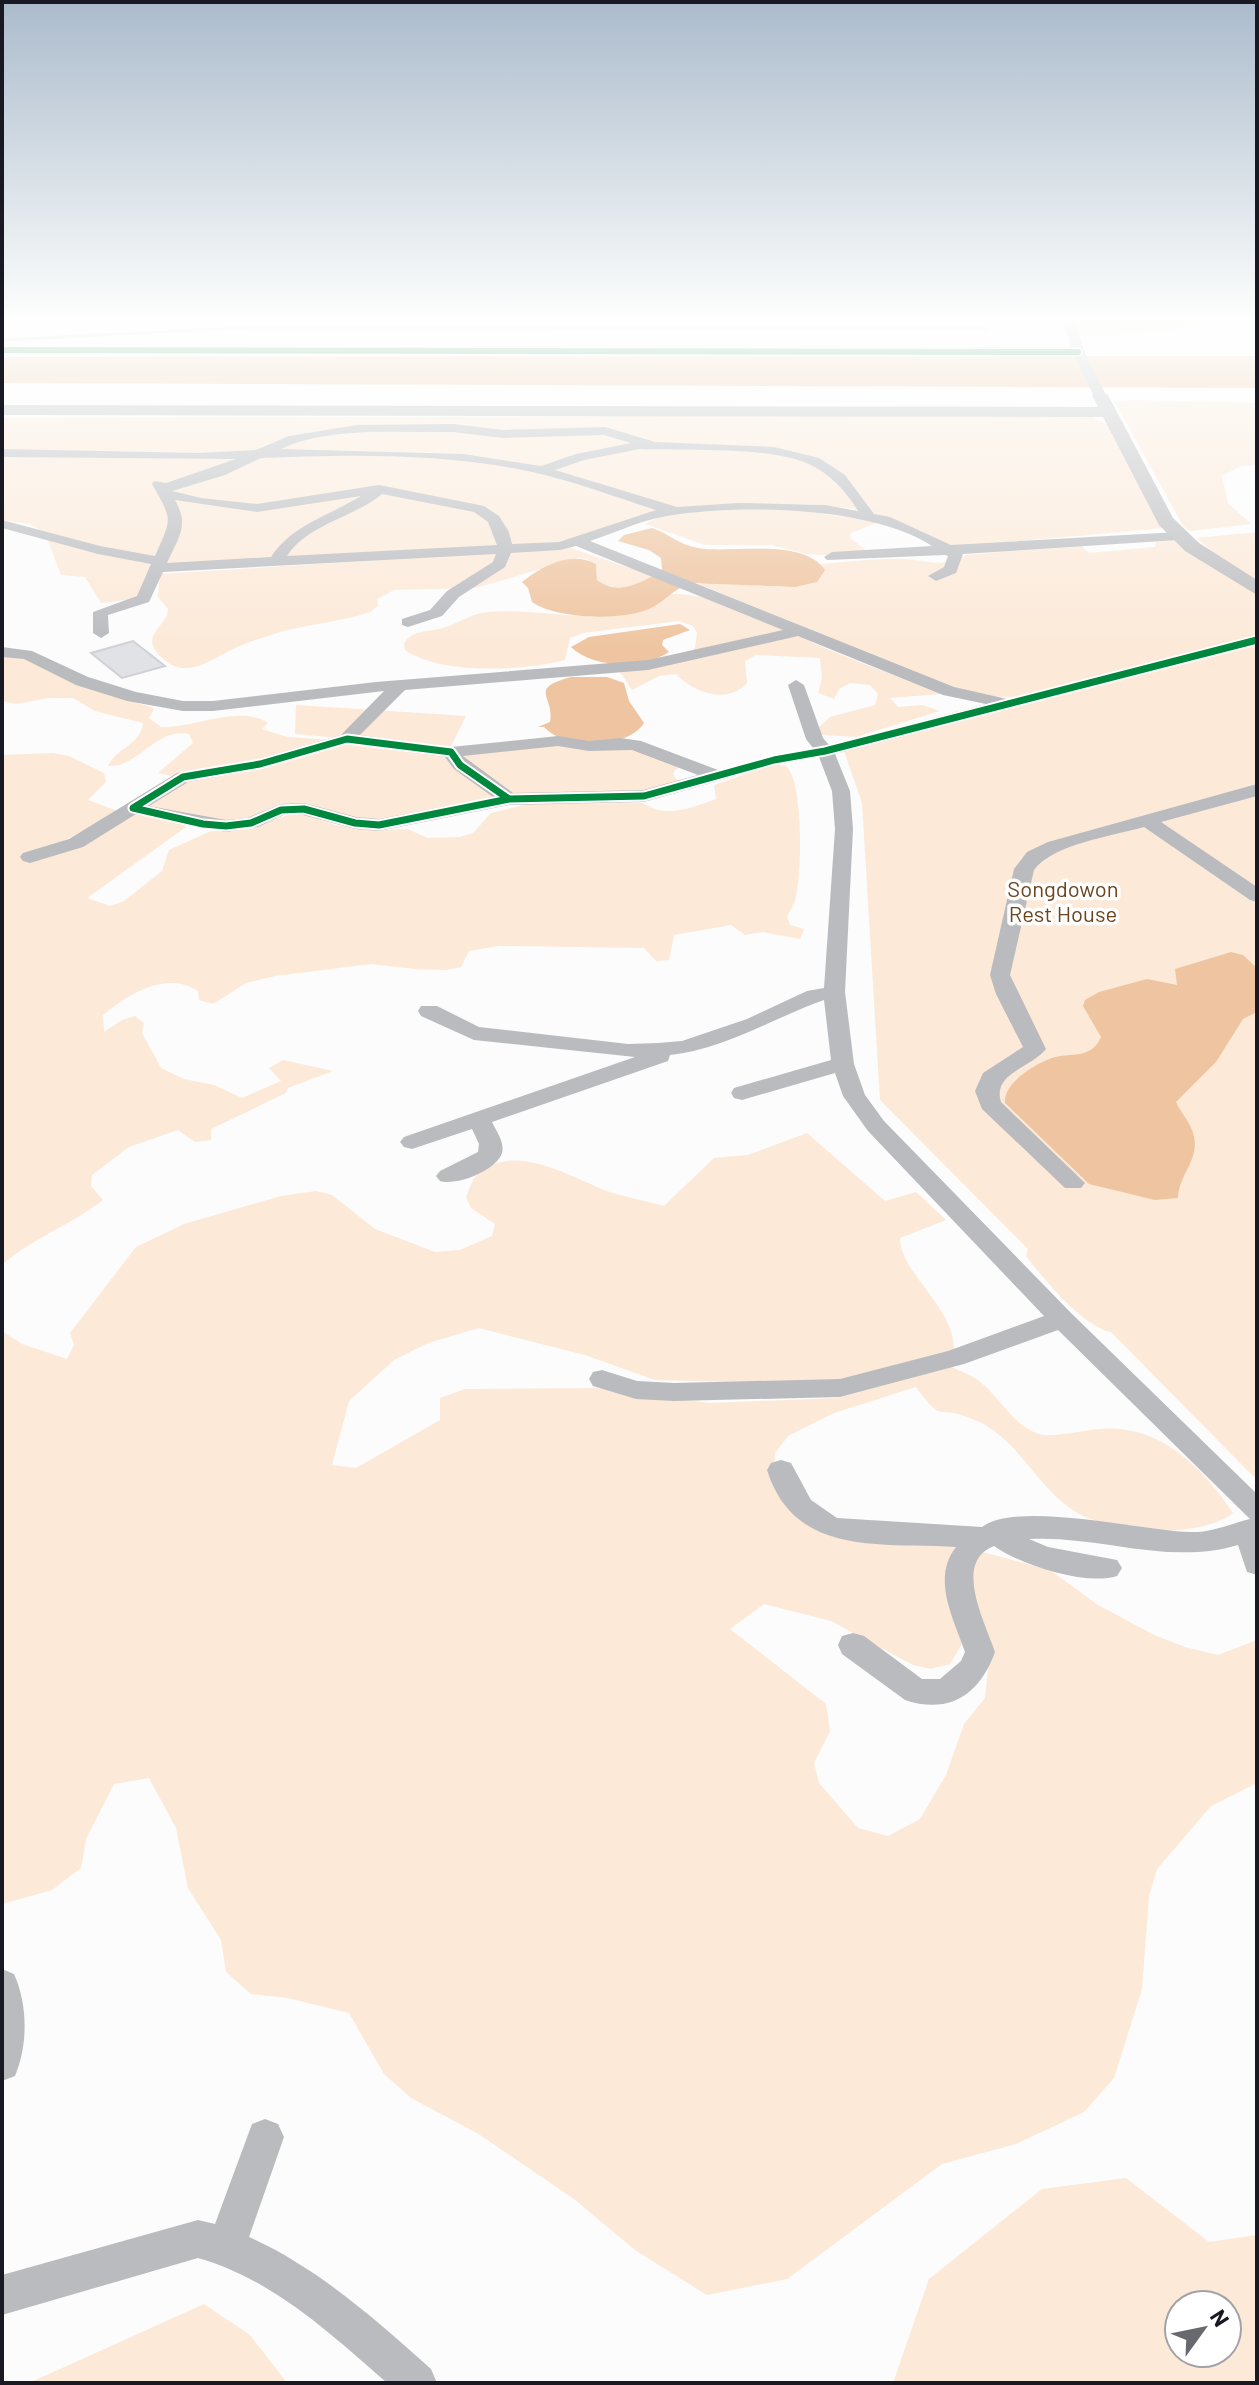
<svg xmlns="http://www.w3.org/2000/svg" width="1259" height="2385" font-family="Barlow,sans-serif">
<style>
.green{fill:#fce9d8;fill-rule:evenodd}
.water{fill:#efc5a1}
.building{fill:#e1e2e6;stroke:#d0d0d6;stroke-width:2}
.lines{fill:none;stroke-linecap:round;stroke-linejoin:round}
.minor{fill:#babbbf;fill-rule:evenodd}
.major{fill:#bdbdc0;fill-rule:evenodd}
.rail{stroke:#babbbd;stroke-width:3}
.cycleway-far1-casing{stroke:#fff;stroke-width:9}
.cycleway-casing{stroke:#fff;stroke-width:11}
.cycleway-far1{stroke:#00873e;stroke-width:6}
.cycleway{stroke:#00873e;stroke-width:7}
.labels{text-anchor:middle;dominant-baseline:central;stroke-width:7;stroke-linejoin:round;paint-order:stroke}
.park-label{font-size:22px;fill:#6c441e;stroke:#fff}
</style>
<rect width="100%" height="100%" fill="#fbfcfb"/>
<path class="green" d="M1078,315H1255L1221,318L1171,332L1081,336Z
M1132,400L1257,403V465L1241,466L1222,476L1228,503L1251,524L1190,531L1183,526L1115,402Z
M1073,415L1090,416L1106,424L1163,528L955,547L891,520L854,509L812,504H730L673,508L637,516L561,542L151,566L141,598L101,603L85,577L61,575L45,533L30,524L2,520V418Z
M746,509L799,510L879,522L851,533L850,538L867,551L824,555L806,554L772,545H705L645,524L664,514Z
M1246,533H1257V580L1215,554L1197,538Z
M1173,540L1257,595V637L1013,697C960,698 908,670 860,650C806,628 752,606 699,584L711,582L782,587L825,570L821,564C849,562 877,558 904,559C927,560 945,569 966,555L1080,545L1089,553L1155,547L1156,542Z
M571,548L653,576C639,590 613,592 597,580V570L587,559L579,558L475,588L394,590L377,599L378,606L370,612C340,622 309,624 280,632C264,637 248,642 233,649C210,660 185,681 161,657C142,638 158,631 167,616L168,609L158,597L160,574Z
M671,594C727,593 782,630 832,651C868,666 905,679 941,694L890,698L898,707L922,705L940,711L856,737L822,735L818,728L830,717L875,705L878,694L870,685L850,683L839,689L834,699L818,693L822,678L820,658L756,655L745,661L747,683C726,705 695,693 676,674L659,676L632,690L620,672L686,654L695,648L697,633L693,626L679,621L583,633L570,638L565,660C523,671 441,675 405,650L404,643C413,630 428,632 443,628C460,623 471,613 489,612C546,607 625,634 671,594Z
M1257,645V1480L1111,1332C1083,1327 1043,1278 1026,1256L1028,1249L880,1100L862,803L844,751Z
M2,655L18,656L93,690L151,707L154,709L149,718L161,727C191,729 241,704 268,723L262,729L288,737L332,740L311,748L176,777L158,773L193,743L189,734C156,727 138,768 108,766C117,747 140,746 143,723L95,711L73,698H48L16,704L2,701Z
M296,705L466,716L450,748L295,734Z
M559,743L617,745L682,766L675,770L673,775L681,784L639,795L509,794L463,762L462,754Z
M346,744L444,753L497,798L381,823L302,806L234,824L147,808L146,802L181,780Z
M53,753L69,756L104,773L106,782L88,800L120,812L24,861L136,812L185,824L186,827L87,898L110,906L124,901L162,871L169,850L211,831L253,828L290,814H304L335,825L379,830L408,829L427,838L460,837L473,833L491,813L528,804L643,803C666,819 691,808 716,799L714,785L774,764L786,766C804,781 802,877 795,900C793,906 789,912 787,917L790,925L804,929L800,939L763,932L745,935L731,925L674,935L669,960L656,961L644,948L499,946L469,951L461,967L446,970L415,969L371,964L275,976L246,983L213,1004L199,1000L198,991C167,970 128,994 103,1015L104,1032L122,1020L135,1016L144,1023L142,1033L161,1068L184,1079L214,1085L242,1098L281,1081L269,1068L283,1060L333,1071L288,1088L286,1093L211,1129V1140L195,1142L178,1130L129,1147L92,1175L91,1186L103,1200C71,1225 32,1238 2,1265V755Z
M807,1133L885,1201L916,1192L946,1220L900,1238C900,1274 957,1308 954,1353L821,1384L655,1380L585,1355L479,1328L428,1343L394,1360L349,1401L332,1465L356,1468L440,1420V1398L465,1389L596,1388L710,1403L837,1398L952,1367C961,1372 972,1375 979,1381C1000,1397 1012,1425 1039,1434C1051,1438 1086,1430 1100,1429C1159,1423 1203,1468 1233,1513C1199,1540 1104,1534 1070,1508C1041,1488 1025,1455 998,1434C985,1423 970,1417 954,1413C948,1412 941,1413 936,1410C928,1404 922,1395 916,1387L834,1413L788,1436L775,1453L774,1475L798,1515L964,1543L965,1639L950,1664L931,1669L913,1665L831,1621L764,1604L730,1629L826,1704L830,1731L814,1763L819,1783L858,1828L888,1836L920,1819L946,1775L964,1724L985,1698L990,1650L968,1594L979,1551L1050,1570L1098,1605L1154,1635L1185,1647L1218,1655L1257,1640V1783L1211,1806L1157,1869L1149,1896L1142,1989L1114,2078L1084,2112L1016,2144L942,2164L787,2279L707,2295L635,2250L574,2199L477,2133L411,2098L384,2074L349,2013L288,1998L251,1994L226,1972L221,1940L188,1888L176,1828L149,1778L114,1784L86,1839L81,1868L52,1890L2,1904V1331L22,1344L67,1359L74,1345L70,1333L136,1247L184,1224L281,1196L316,1191L332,1195L375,1229L435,1252L460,1250L492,1236L495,1224L471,1208L466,1197C469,1190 472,1180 477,1175C511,1141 569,1176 604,1190C623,1197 644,1200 664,1206L714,1158L748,1155Z
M1126,2178L1209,2242L1257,2235V2383H893L929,2279L1042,2189ZM1179,2305H1227V2353H1179Z
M204,2304L250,2335L287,2383H29Z"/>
<path class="water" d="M1257,356V388L2,383V357Z
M652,528C669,534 680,545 698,548C731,554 803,537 825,570L817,582L795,587L691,583C674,588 665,602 649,609C621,621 556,619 532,602L528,588L522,582C542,566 571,550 596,564L597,580C620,597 641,582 662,571L661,558L649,550L618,541L624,535Z
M680,624L690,630L663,640L662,645L669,652C644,669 593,669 571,647L589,637Z
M571,677H607L624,683L629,701L644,723C628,749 564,750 544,727H538L550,722C555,696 527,689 571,677Z
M1231,952L1243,955L1257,968V1012L1243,1019L1216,1062L1176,1102C1180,1111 1188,1120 1192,1130C1203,1158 1179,1172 1178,1198L1155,1200L1089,1184L1005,1103C1003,1083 1035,1064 1052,1058C1071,1052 1091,1060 1101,1037L1083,1006L1085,1000L1099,992L1147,979L1177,985L1175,969Z"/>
<path class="building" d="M133,641L165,666L122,678L91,653Z"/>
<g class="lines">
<path class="minor" d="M1061,315H1073L1084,351L1106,395L1105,398H1095L1074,355L2,354V346L1071,347Z
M453,424L503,430L605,427L655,442L774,447L819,458L845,475L874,514L890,517L951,545L1178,532L1185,536L1178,540L963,554L956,573L936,581L928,576L944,567L948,556L945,555L827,560L824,557L832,552L932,546C870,506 739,504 667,516C641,520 615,533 590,541L954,687L1007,699L1257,635V645L835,754L850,791L853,829L845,992L854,1064L865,1095L884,1121L1071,1313L1257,1494V1575L1247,1572L1238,1545C1169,1566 1099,1535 1029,1539L1048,1547L1117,1560L1122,1568L1117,1576C1085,1586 1021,1565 994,1546C952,1562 986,1624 995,1652C980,1694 950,1715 905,1700L842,1654L838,1645L842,1636L853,1633L864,1636L922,1679H940L961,1661L965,1652C954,1619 931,1579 956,1547C881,1542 795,1558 767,1470L771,1463L781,1460L791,1463L811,1500L837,1518L982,1527C1019,1500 1142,1531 1190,1532C1211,1533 1230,1524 1250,1519L1058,1330L964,1364L840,1397L674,1401L636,1399L593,1386L589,1379L593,1372L602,1370L637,1381L674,1383L840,1379L948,1351L1044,1316L868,1131L843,1096L835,1073L742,1100L734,1098L731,1093L734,1088L831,1060L824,1000C773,1018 726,1049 670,1055L668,1061L492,1122C496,1131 505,1142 502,1153C496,1171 456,1186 440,1181L436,1176L440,1171L478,1152L479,1144L472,1129L412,1149L404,1147L400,1142L404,1137L635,1057L474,1040L421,1016L418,1011L421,1006H437L479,1027L628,1044L658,1043L682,1041L747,1019L807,991L824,988L835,829L832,791L819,757L776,765L644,802L509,805L379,831L355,829L303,815H284L258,827L226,832L136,814L83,847L30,863L23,861L20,857L23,853L69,839L177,773L258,759L341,735L384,691L213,711H183L127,701L76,685L24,659L2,657V647L32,651L88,677L136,692L183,701H213L376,682L648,660L783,630L576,546L560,550L511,553L505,567L459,597L442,616L408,627L402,625V619L430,610L447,591L493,562L496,554L163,572L149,602L108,615L109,633L101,638L93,633V612L137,596L151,564L98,554L2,528V520L100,546L155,556C172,517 173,521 152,484L154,481L166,483L236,459L2,457V449L198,453L256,450L289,436L357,425ZM453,432L503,438L604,435L631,443L576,454L541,466L463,454L281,449C329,426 400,433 453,432ZM640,449C686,451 768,446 809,464C829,473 847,492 858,511L825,505L738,503L677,507L555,470L584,460ZM261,458C347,454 448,453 532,472C574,481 615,497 656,510L559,542L512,544L509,532L499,516L484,506L379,485L257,504L201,498L172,491L225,475ZM382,494L474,512L488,522L497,545L287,556C308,524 353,518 382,494ZM361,496C329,516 293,524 271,557L167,563C178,538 190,526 175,500L257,512ZM798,636L943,695L986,704L829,745L823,738L804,685L796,680L788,685L806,739L813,748L718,770L641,741L621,738L589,741L558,736L451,747L360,735L405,690L648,670ZM348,744L445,757L454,769L493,797L379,819L356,817L304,803L281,804L247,818L226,820L149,806L188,782L260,769ZM558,746L589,751L632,750L698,775L643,790L513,793L463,756Z
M1257,784V796L1161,822L1257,887V902L1250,900L1144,827C1113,836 1053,844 1034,870L1010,975L1046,1049C1031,1068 992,1073 1001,1102L1085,1183L1081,1188H1065L982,1109L975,1091L983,1073L1023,1047L996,994L990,975L1014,869L1027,852L1048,842Z
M2,1969L14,1974C28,2005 28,2045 15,2076L2,2081Z
M265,2119L278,2124L284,2137L249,2237C318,2268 375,2319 431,2369L437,2383H387C330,2333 272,2279 198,2258L2,2315V2275L198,2220L215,2224L252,2124Z"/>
<path class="major" d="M1100,390L1108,395L1173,518L1199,543L1257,580V595L1185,551L1159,525L1103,417L2,415V405L1098,407L1092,395Z"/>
<path class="rail" d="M185,321L230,315
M2,340L258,327L987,328"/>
<g class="cycleway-far1-casing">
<path id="cycleway-far1" d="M2,350L1078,352"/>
</g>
<g class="cycleway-casing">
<path id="cycleway" d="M347,739L451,752L460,765L509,799L379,825L355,823L304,809L281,810L251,823L226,826L203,824L133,808L183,777L260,764Z
M509,799L644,796L774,760L825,751L1257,640"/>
</g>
<use href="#cycleway-far1" class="cycleway-far1"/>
<use href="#cycleway" class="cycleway"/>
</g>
<linearGradient id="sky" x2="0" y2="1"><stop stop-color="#abbbcc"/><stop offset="0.49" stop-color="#fdfefd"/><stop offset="1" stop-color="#fdfefd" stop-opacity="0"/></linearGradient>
<rect width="1259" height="649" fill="url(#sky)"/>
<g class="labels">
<g class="park-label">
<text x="1063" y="888">Songdowon<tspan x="1063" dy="25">Rest House</tspan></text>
</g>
</g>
<rect width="1259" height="2385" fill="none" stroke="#191923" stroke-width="8"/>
<g transform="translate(1203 2329) rotate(57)"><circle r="38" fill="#ffffff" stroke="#a3a3a7" stroke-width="2"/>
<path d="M0-6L14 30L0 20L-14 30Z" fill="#68686f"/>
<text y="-12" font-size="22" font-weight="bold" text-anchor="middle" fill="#191923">N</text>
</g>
</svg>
